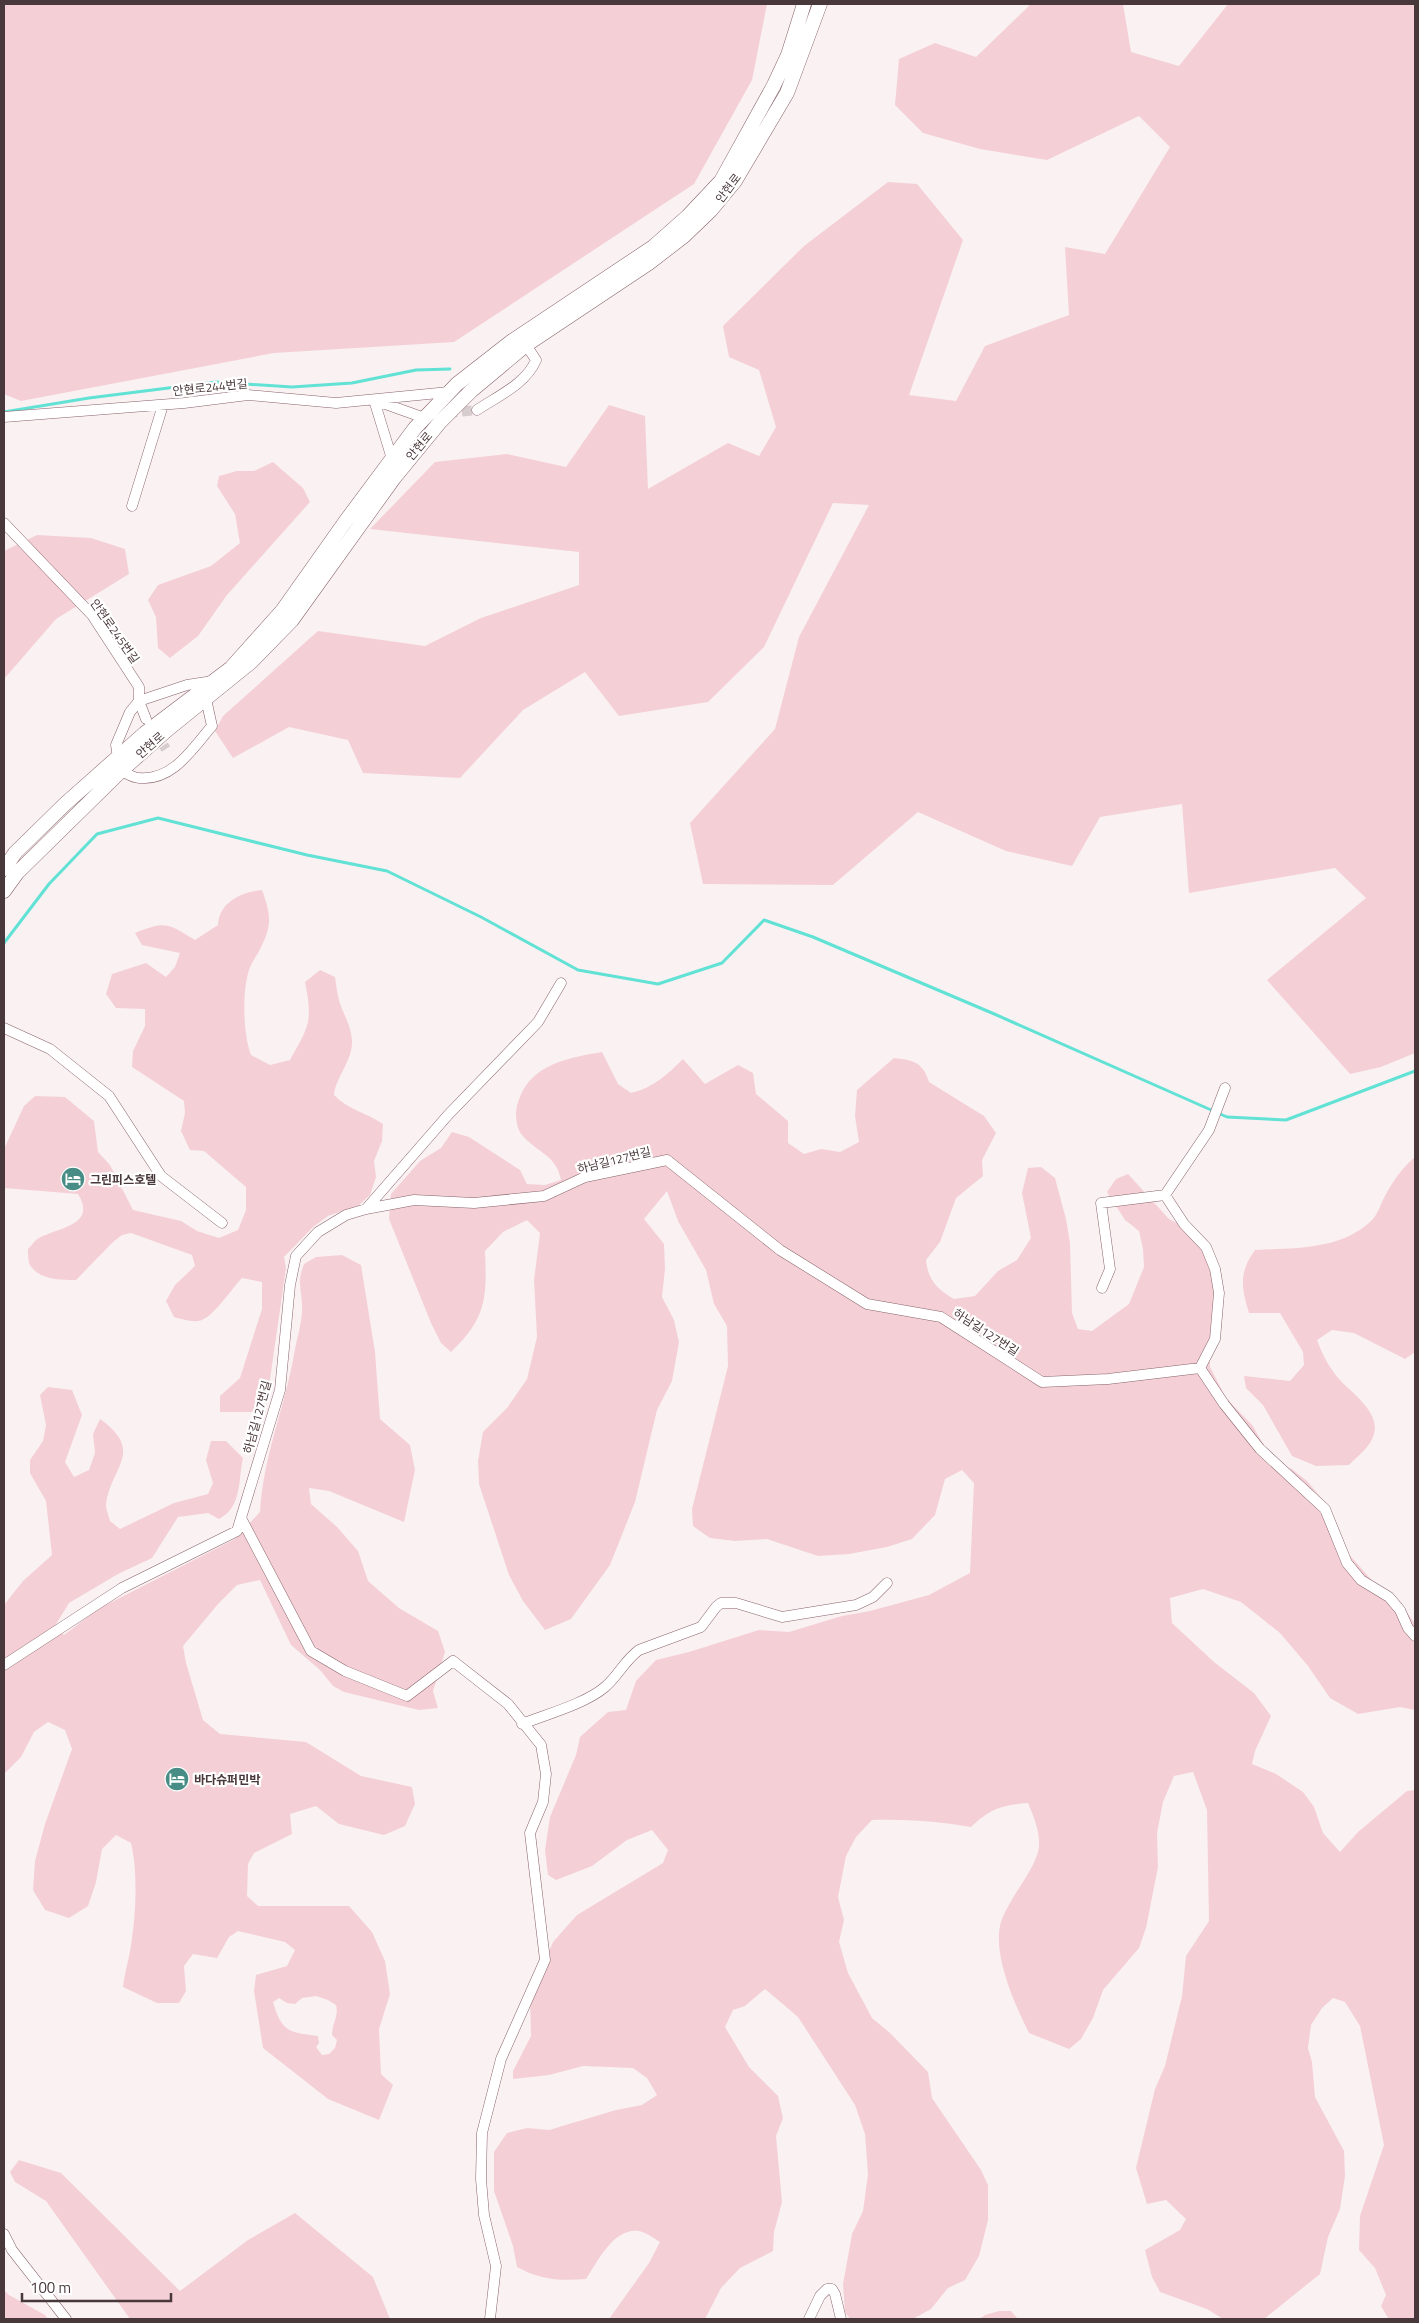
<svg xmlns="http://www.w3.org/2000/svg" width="1419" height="2323" font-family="'Titillium Web','Noto Sans KR',sans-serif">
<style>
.green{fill:#f4d0d6;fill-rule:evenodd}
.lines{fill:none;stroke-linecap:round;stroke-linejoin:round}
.stream{stroke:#61e2d4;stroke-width:3}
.street-tunnel{stroke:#d7ccce;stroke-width:10;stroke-dasharray:10 5;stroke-linecap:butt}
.street-casing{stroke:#88636a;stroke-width:11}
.secondary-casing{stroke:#88636a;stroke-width:15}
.street{stroke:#fff;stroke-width:10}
.secondary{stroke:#fff;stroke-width:14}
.labels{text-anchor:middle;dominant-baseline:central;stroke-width:4.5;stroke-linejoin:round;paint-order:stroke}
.street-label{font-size:12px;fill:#49383b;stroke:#fff}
.poi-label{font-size:12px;font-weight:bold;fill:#49383b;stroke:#fff;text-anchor:start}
</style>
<rect width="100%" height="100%" fill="#faf1f3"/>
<path class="green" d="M4,4H767L752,80L694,184L454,342L274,353L21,401L4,394Z
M1028,4H1123L1131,52L1179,66L1228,4H1415V1053L1381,1067L1350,1074L1267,980L1366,898L1335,868L1189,893L1182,804L1100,817L1072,866L1006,851L918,812L833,885L703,884L690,823L775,729L799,637L869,505L833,503L764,647L708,702L619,716L585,672L523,710L460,778L363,773L348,740L289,727L233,758L215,731L223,716L318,631L425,646L481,618L579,585V552L370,529L435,462L507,454L566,467L609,405L645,416L648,489L728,443L759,456L776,427L759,370L729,357L723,326L804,246L888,182L917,184L963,240L909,395L956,401L985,346L1069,315L1065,247L1105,254L1170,147L1139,116L1047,160L980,149L923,133L895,105L899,59L935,43L976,57L1029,6Z
M273,462L303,488L310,502L227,595L198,636L170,658L158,648L156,617L148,600L158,585L211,566L240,543L235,514L217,486L219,476L237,471H254Z
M37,535L91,538L125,549L129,574L56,619L4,679V551Z
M262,890C272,918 272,926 258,953C255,958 251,964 249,970C242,992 243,1034 251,1055L270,1065L290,1060C309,1026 313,1022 305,982L320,970L335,977C336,984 337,993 339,1000C343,1014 351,1025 352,1040C353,1061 336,1076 334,1095C347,1109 367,1113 383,1124L382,1141L374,1161L376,1177L370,1195L359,1205L328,1216L313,1227L284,1257L286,1268L269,1386L258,1412H220V1396L240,1378L262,1309V1282L242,1278C231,1289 212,1320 198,1321C191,1322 181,1319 174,1317L166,1301L175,1285L195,1266L192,1255L131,1233L122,1235L113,1242L76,1280C61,1280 39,1280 30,1265C28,1261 28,1254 28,1249C32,1245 35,1240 39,1238C60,1227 97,1225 78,1194L4,1188V1149L24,1106L35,1096L65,1097L94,1121L98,1152L110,1165L133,1210L181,1221L197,1231L219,1238L238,1230L246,1210V1187L204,1151L190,1150L181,1131L185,1113L184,1101L132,1067L133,1051L145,1026V1009L116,1008L106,994L112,974L146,963L166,977L175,967L180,953L142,945L135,933C166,921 167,923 195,940L218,925C219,902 242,892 262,890Z
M602,1052L618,1084L631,1093C653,1088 668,1074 683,1059L705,1084L738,1065L753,1073L756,1094L788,1121V1143L804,1154L821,1149L840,1152L859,1142L855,1116L857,1090L894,1058C913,1060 923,1062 929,1082L984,1116L996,1133L982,1160L983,1176L956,1198L940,1242L926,1260C928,1280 937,1289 954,1299L975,1296L998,1271L1017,1260L1031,1238L1022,1193L1028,1168L1041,1167L1055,1178L1066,1219L1070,1243L1072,1313L1078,1329L1092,1331L1129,1304L1144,1267L1143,1249L1139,1231L1125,1220L1107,1192L1116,1179L1128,1174L1169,1219L1206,1238L1213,1255L1217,1286L1209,1345L1210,1367L1226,1398L1253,1426L1273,1462L1292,1469L1307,1481L1328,1506L1347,1552L1375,1584L1399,1601L1415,1624V1710L1400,1707L1358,1714L1330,1698L1308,1666L1280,1633L1241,1602L1203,1589L1170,1598L1172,1623L1214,1662L1254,1693L1271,1716L1255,1751L1252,1764L1276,1774L1303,1792L1314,1807L1323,1833L1340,1852L1358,1832L1407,1791L1415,1790V2319L1388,2318L1381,2306L1386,2295L1375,2268L1359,2250L1360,2216L1384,2145L1360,2026L1345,2002L1333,1998L1322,2008L1311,2025L1308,2048L1312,2062L1315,2097L1344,2151L1345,2176L1340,2209L1328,2237L1320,2274L1264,2319H1223L1207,2309L1160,2292L1152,2277L1145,2250L1180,2230L1186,2219L1166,2200L1147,2204L1136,2168L1155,2089L1165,2066L1182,1996L1186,1956L1209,1921L1207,1810L1193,1772L1174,1776L1163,1802L1157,1833L1158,1867L1146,1928L1139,1948L1103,1990L1093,2018L1081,2039L1069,2049L1029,2033C1015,2005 990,1951 1002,1919C1010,1898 1032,1873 1038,1852C1042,1836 1034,1817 1028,1803C1001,1805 990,1809 971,1827C938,1821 905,1819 872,1820L856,1837L846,1856L838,1897L844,1920L839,1942L848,1973L872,2018L890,2033L928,2072L932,2098L981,2170L988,2185V2220L979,2256L965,2280L948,2288L931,2309L913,2319H850L845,2312L843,2284L852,2234L863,2211L868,2174L865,2134L855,2105L798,2017L765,1989L745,2006L733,2010L725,2027L749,2067L778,2096L783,2118L776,2136L782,2202L774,2232L773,2251L740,2268L721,2288L705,2319H609L649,2263L660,2242C655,2239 646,2232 639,2231C614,2227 598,2261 586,2279C560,2281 540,2280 517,2267L513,2246L494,2191V2152L507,2133L527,2128L549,2130L616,2110L642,2105L657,2095L647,2078L633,2068L583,2066L549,2075L513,2079V2071L531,2036L530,1994L553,1942L577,1915L663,1863L668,1850L652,1830L627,1840L592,1866L556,1880L548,1875L545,1850L550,1817L576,1755L580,1737L608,1712L626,1710L636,1681L656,1660L689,1652L759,1630L789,1632L842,1616L870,1611L929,1595L970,1573L974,1483L962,1470L945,1479L935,1515L912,1539L887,1547L849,1554L818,1556L767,1539L735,1541L710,1538L693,1526L692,1509L728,1366L727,1326L714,1304L706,1270L678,1221L667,1191L644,1219L664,1244L665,1269L662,1297L674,1320L679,1342L672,1381L657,1410L635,1502L610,1565L571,1619L545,1630L523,1601L509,1575L479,1484L478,1461L483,1432L507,1408L527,1379L537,1337L534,1280L540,1233L527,1220L503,1232L485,1251C487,1297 487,1318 451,1352L441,1343L431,1323L389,1219L391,1194L420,1161L441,1148L452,1132L469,1137L520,1170L527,1184L545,1185L561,1180C556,1154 537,1153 522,1135C516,1128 515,1114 517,1106C527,1065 566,1058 602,1052Z
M1415,1157V1352L1405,1359L1354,1333L1332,1330L1317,1340C1322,1354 1330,1369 1340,1380C1353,1394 1380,1412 1374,1434C1371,1446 1358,1456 1349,1465L1316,1466L1292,1456L1263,1405L1246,1388L1244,1376L1290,1381L1304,1365L1303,1352L1280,1313H1249C1241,1287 1239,1272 1255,1250C1295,1248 1342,1250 1372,1220C1378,1214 1381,1203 1385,1196C1392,1182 1403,1167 1415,1157Z
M342,1255L361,1265L375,1352L380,1419L410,1445L415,1470L404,1522L329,1491L309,1488L311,1504L337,1527L358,1551L368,1581L399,1608L438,1631L445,1652L433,1691L438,1708L419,1710L344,1692L333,1686L320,1670L291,1645L260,1580L237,1585L218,1604L183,1646L186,1663L203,1720L220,1734L306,1742L361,1776L412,1787L415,1804L405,1826L384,1835L339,1824L316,1806L290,1814L292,1834L254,1853L248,1864L247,1896L258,1906H349L372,1932L385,1961L390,1994L379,2029L381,2074L393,2085L379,2120L328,2099L263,2048L254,1991L256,1975L287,1966L295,1950L285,1942L238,1931L229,1937L217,1958L193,1954L184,1966L186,1991L179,2003H157L123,1987C125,1971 129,1959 131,1945C136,1915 138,1872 131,1843L116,1835L102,1849L96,1882L88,1906L69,1918L45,1910L33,1890L35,1861L45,1824L72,1749L65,1730L48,1722L34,1732L21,1757L4,1774V1605L23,1581L52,1555L46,1501L30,1473V1460L43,1441L46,1425L40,1395L48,1387L72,1390L82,1415L65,1462L74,1477L89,1470L95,1453L93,1434L100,1419C146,1452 110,1467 106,1505C106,1510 109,1516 110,1521L120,1529L174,1503L208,1494L213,1483L206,1460L211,1441H226L243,1458C238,1481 242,1507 219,1519L208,1513L178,1517L152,1558L118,1574L69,1603L55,1626L64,1635L98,1609L235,1539L260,1512C263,1456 286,1404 295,1349C298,1335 303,1318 302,1304C301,1286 297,1282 304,1264L316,1257ZM316,1996L328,2000L336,2005C339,2016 332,2024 332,2035L337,2040L335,2048L329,2054L322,2055L316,2047L319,2043L318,2036C288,2032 282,2032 273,2002L279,1998L287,2003L295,2004L302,1998Z
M19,2160L61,2173L180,2291L248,2240L295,2213L373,2277L390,2319H130L46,2201L15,2182L10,2172Z
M4,2290L9,2295L45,2315L48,2319H4Z
M999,2311H1011L1018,2319H979L985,2315Z"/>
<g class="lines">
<path class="stream" d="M4,412L89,398L216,382L292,387L352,383L416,370L450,369
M4,943L49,884L97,834L158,818L307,855L387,871L481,917L578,970L658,984L722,963L764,920L813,937L992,1013L1227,1117L1286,1120L1415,1071"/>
<path class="street-tunnel" d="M447,413L477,410
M155,733L166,749"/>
<g class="street-casing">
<path id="street" d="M374,400L392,459
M377,401L419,416
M477,410C498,396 526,384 536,360L526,345
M4,417L184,403L248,395L336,403L449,392
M132,506L163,405
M4,523L92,615L139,687V701L146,719
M118,757L116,745L130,712L139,701L187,685L213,681
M121,771C126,773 133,778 139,778C173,781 192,749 212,726L206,699
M4,1028L50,1049L109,1096L161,1176L222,1223
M366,1209L448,1115L538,1022L561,983
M1102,1288L1110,1269L1101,1203L1165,1195
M1200,1368L1224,1404L1260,1449L1325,1509L1347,1563L1361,1580L1389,1597L1400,1610L1408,1628L1415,1636
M241,1518L311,1651L345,1671L407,1696L453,1661L508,1704L541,1745L546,1774L543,1802L530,1833L545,1960L501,2059L482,2133L481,2179L484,2215L496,2266L490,2319
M4,1665L122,1588L237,1531L280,1390L290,1285L296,1256L318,1232L346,1215L366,1209L414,1200L474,1203L544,1196L585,1177L667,1160L780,1250L867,1304L941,1317L1042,1382L1108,1379L1200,1368L1215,1339L1219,1293L1215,1269L1206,1247L1184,1224L1165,1195L1209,1130L1225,1088
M522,1724C547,1714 585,1704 605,1687C618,1676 625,1660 639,1650L701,1627L716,1607L721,1603H736L782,1617L856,1605L873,1597L887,1583
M4,2234L12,2250L66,2319
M809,2319L820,2296L827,2289H832L835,2294L841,2319"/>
</g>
<g class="secondary-casing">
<path id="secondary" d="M4,869L15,853L65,804L145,733L231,668L282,611L345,522L415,428L457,384L512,341L653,247L688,216L721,181L774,85L788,55L804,4
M4,891L17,873L121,771L167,730L251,662L292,620L394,478L440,422L471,391L526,345L649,263L684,236L711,210L735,181L787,93L820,4"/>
</g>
<use href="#street" class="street"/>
<use href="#secondary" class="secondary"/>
</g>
<defs>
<g id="hotel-disc" transform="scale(1.25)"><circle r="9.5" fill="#478d86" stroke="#fff"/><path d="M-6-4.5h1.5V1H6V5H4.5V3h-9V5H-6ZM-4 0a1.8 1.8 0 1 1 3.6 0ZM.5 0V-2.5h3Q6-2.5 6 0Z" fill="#fff"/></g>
</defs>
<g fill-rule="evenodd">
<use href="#hotel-disc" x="73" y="1179"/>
<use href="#hotel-disc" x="177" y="1779"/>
</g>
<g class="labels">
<g class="street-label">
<text transform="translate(728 188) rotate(-53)">안현로</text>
<text transform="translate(210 387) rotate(-6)">안현로244번길</text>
<text transform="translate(419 446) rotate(-50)">안현로</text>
<text transform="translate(115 631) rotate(55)">안현로245번길</text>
<text transform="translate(150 745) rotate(-41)">안현로</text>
<text transform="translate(614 1160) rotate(-14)">하남길127번길</text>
<text transform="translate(986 1332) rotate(33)">하남길127번길</text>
<text transform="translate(257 1417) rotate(-75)">하남길127번길</text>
</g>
<g class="poi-label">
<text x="90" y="1179">그린피스호텔</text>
<text x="194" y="1779">바다슈퍼민박</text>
</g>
</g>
<rect width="1419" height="2323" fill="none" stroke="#49383b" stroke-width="10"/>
<path d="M22 2293v8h149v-8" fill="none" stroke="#49383b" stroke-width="2.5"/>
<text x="30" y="2293" font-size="15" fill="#49383b" stroke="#ffffff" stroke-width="4" paint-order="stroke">100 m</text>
</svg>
